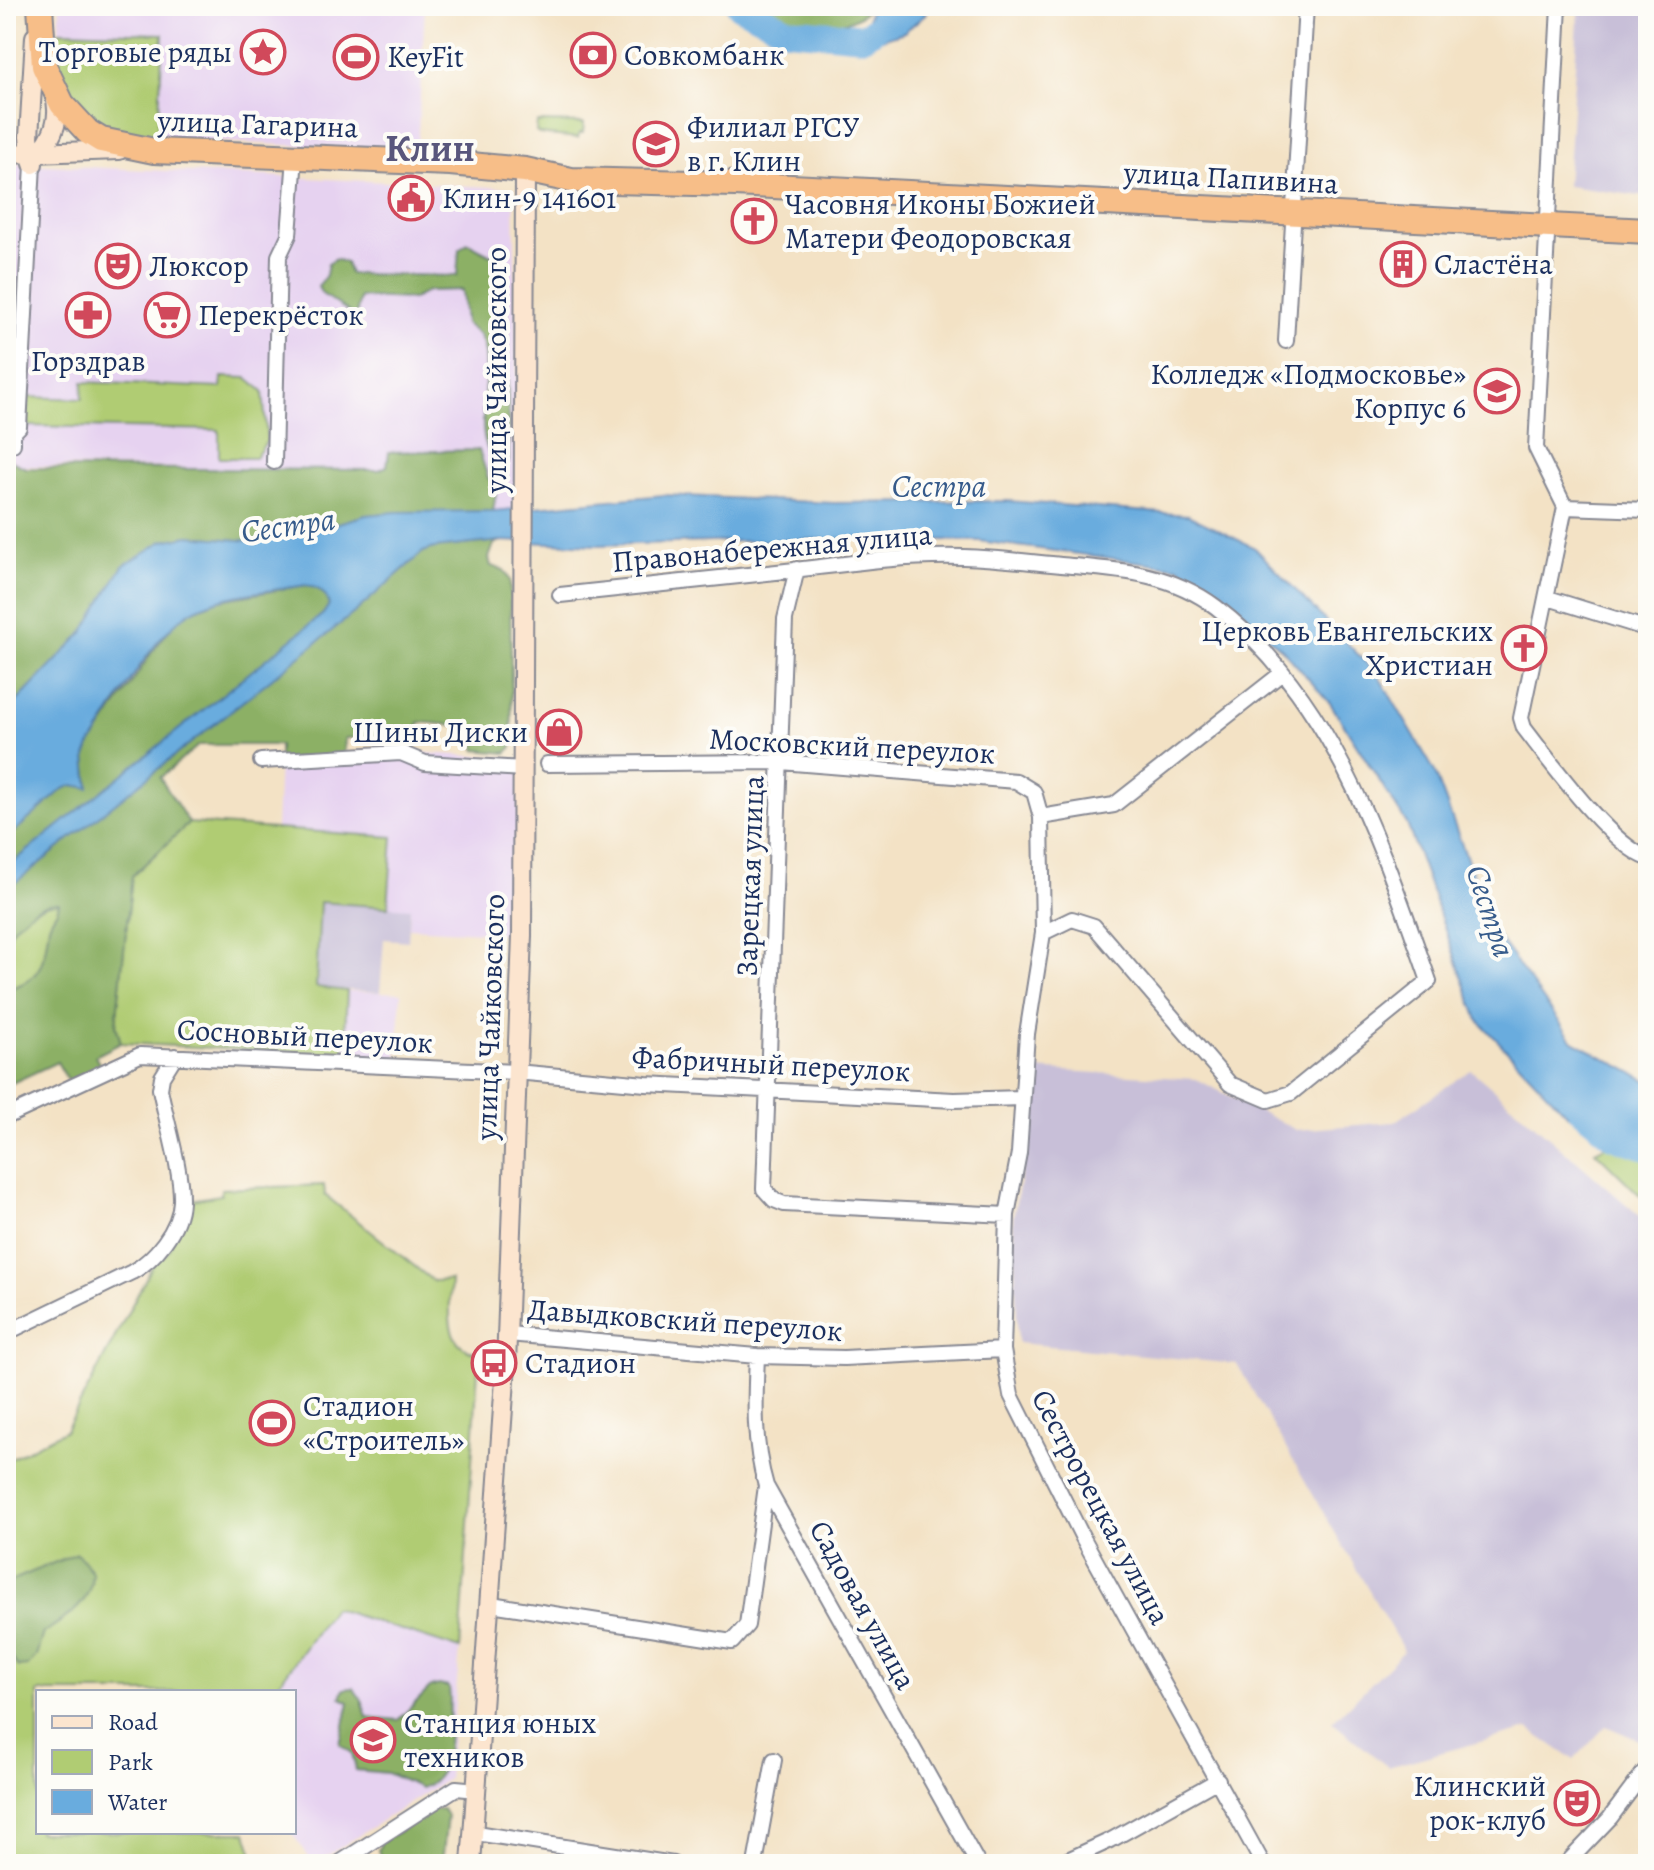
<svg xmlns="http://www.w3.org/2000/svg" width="1654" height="1870" font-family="Alegreya,serif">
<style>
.built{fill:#e6d2f0}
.industrial{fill:#c8bfd8}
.green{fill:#b0cc73;stroke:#667e68;stroke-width:2}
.forest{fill:#8cb065;stroke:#547062;stroke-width:2}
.water{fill:#69acde;stroke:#426e9e;stroke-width:2}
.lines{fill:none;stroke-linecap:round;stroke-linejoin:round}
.river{stroke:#69acde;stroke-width:26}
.street-casing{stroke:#878892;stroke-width:18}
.secondary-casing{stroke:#878892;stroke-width:22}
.highway-casing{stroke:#878892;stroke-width:28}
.street{stroke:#fff;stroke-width:14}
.secondary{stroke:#fce5cf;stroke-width:18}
.highway{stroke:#f7be88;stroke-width:24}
.labels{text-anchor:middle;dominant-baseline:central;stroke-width:8;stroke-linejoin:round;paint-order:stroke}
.poi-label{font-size:30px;fill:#1b2f5e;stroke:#fdfcf7;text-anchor:start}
.street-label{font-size:30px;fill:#1b2f5e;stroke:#fdfcf7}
.water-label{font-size:32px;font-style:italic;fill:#365b8b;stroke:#fdfcf7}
.district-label{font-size:38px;font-weight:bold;fill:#59567c;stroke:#fdfcf7}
</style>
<rect width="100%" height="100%" fill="#fdfcf7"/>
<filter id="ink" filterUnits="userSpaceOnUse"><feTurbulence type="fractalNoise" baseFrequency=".0125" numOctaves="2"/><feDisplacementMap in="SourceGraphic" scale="16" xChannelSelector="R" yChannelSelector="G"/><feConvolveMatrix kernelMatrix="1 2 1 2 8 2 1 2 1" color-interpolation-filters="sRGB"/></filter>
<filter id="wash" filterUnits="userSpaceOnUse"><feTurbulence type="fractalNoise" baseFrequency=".006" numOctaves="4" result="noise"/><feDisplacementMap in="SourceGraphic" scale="32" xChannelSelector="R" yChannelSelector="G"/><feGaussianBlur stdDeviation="1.8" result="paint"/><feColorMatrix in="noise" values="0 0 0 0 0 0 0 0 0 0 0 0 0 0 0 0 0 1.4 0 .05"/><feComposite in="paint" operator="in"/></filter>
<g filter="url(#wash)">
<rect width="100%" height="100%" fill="#f3e2c5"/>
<path class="built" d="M60,6H425L417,152L151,138L163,34L59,31Z
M6,163L508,188L514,193L519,509L493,511L497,488L484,469L390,452L387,466L379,470L18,466L6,452Z
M412,752L520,759L518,934L409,928L410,909L388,907L393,837L276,830L279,760Z
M347,991L401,993L397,1058L344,1055Z
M332,1608L460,1649L448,1779L314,1864L291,1832L294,1692H273Z"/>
<path class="industrial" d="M1579,6H1648V197L1567,186Z
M320,902L410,908L408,941L384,939L380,992L316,988Z
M1032,1069L1196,1079L1296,1130L1394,1122L1471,1070L1648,1223V1744L1606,1726L1574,1760L1528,1729L1388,1767L1332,1722L1404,1651L1237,1364L1018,1343L1013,1218L1025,1156Z"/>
<path class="green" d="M59,31L163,34L158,133L151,138C133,135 112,134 96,123C75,108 38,56 59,31Z
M537,122L584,123L583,133H579L578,138L539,134L536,132Z
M17,290L9,423L6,428V291Z
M222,377L247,378L263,391L267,441L255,458H219V430L27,426L28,397L82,399L83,382L221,388Z
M189,823L393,837L388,907L320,902L316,987L347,991L344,1055L121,1043L116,1025L132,876Z
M53,902L59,903C58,913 51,917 49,926C44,957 45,981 6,989C6,943 1,920 53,902Z
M1617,1140L1648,1150V1203L1595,1151Z
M324,1185L325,1195L433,1281L451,1280C450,1309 442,1347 479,1353L460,1649L333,1608L273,1692H38V1832H246L256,1864H6V1461L66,1430L153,1265L167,1253L191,1200L221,1195V1189Z"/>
<path class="forest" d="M760,6H871C845,37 791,24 760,6Z
M468,243L499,259L506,271L509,461L505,468C461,446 500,368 479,335C475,330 469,328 465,323L462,290L428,291L413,299L360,297L356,316L322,294L318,287L326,275L328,264L336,259L346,263L350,274L457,276L459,249Z
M479,450L488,478L497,488L493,511L366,515L282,539L251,541L189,536L163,541L123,566L83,633L6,713V452L11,461L26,468L379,470L387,466L389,452Z
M501,541L494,544L489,558L491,566L504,570L510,580L512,747L506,753L476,750L477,727L419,722L418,731H407L406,738H345L344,756L279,760V745H199L160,778L189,823L132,876L116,1025L121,1043L95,1056L101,1067L68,1081L57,1062L6,1086V989C44,981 44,958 49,926C51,917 58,913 59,903C37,902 18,921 6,938V890L355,612L423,552L434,548Z
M306,585C318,588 326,592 329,605L323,614L6,868V839L63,789L73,785L89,787L86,757L90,746L150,655L173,625L186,613L216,601Z
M77,1553L92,1572C93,1604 66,1618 43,1633L36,1656L28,1666L18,1667L6,1648V1583Z
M439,1685L449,1687L450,1698C448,1729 455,1776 421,1788L387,1773L356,1770L352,1753L340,1744L349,1702L341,1698L344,1689L353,1688L362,1700L367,1717L398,1720L431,1687Z
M434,1809H443L447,1816L442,1864H383L378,1850L381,1843Z"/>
<path class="water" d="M873,6H925L926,14L904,32L882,39C868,32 864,19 873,6Z
M664,495L834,503L1008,501L1188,515L1255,548L1378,675L1434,770L1494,931L1573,1041L1648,1081V1148L1567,1114L1478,1020L1407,824L1330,703L1282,649L1179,567L979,541L866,538L599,545L501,541L434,548L423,552L355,612L6,890V868L323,614L329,605C326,592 318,588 306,585C272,591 233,593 202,606C157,623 116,706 90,746L86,757L89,788L73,785L63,789L6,839V713L83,633L123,566L163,541L189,536L251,541L282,539L366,515L396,512L493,511Z"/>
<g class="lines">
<path class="river" d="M739,6L787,30L864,37L907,6
M1581,1110L1615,1137L1648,1148"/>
</g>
</g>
<g filter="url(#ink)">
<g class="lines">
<g class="street-casing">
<path id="street" d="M1559,6L1536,448L1565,507L1521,718L1524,728C1549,760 1611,846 1648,858
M1286,341L1306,6
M6,444H13V433L19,427L33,164
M274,462L279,256L289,235L295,157
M1565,507L1648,510
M797,569L785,619L764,1189L774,1200L784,1204L1007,1215
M560,595C638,586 717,579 795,570C851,563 907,555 964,557C996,558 1029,562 1061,565C1117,570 1168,571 1216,607C1333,696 1382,848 1429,981L1291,1093L1268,1100L1230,1084L1094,926L1072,919L1043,933
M1548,598L1648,629
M261,761L401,753L425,763L524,769
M547,764L781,762L1016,781L1034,792L1041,817L1043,933L1027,1034L1019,1153L1007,1215L1003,1350L1011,1395L1083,1538L1263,1864
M1041,817L1114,805L1282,673
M6,1117L140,1055L516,1072L646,1084L954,1100L1022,1098
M6,1333L132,1272C154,1260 180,1229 181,1201C182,1172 166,1120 160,1089L162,1077L175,1056
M508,1334L757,1356L844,1358L1003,1350
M757,1356C755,1402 753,1442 766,1486L978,1864
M491,1604L732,1642L747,1625L766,1486
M476,1833L673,1864
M338,1864L456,1788L478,1790
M755,1864L774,1760
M1059,1864L1111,1840L1218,1780
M1566,1864L1610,1818L1648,1767"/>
</g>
<g class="secondary-casing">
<path id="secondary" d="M6,154L119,150
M38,155C54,136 62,117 54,92
M33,164L29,137L35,37
M471,1864L506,1365L522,935L525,170"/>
</g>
<g class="highway-casing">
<path id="highway" d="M40,6L44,66L62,104L88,132L101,140L154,151L450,163L525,170L571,180L735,184L1648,231"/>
</g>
<use href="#street" class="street"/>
<use href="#secondary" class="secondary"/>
<use href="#highway" class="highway"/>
</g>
</g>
<defs>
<g id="sight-ring" transform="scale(2.3)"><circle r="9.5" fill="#fdfcf7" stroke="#d1495b" stroke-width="1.5"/><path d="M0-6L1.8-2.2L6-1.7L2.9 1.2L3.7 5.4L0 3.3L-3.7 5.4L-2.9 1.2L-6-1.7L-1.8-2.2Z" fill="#d1495b"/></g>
<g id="bank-ring" transform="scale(2.3)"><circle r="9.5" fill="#fdfcf7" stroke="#d1495b" stroke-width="1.5"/><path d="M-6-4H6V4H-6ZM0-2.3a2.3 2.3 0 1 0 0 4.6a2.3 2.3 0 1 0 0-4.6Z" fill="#d1495b"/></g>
<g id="stadium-ring" transform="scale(2.3)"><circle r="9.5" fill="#fdfcf7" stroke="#d1495b" stroke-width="1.5"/><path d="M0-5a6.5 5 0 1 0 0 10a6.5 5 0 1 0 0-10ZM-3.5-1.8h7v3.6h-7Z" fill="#d1495b"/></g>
<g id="university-ring" transform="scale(2.3)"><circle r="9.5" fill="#fdfcf7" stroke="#d1495b" stroke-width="1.5"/><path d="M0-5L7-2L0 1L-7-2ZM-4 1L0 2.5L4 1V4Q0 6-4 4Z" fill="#d1495b"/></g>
<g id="civic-ring" transform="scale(2.3)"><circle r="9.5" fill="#fdfcf7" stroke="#d1495b" stroke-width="1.5"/><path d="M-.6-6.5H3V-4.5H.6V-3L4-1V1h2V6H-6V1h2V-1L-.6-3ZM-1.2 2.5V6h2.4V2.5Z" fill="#d1495b"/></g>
<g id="church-ring" transform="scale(2.3)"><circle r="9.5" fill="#fdfcf7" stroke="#d1495b" stroke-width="1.5"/><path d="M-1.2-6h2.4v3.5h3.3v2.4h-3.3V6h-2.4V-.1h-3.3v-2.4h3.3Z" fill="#d1495b"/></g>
<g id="building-ring" transform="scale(2.3)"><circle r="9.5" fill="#fdfcf7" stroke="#d1495b" stroke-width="1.5"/><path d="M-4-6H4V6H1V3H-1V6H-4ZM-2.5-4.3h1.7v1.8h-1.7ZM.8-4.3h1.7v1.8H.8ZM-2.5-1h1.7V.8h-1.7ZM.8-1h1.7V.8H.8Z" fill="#d1495b"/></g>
<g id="theatre-ring" transform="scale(2.3)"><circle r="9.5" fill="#fdfcf7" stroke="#d1495b" stroke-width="1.5"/><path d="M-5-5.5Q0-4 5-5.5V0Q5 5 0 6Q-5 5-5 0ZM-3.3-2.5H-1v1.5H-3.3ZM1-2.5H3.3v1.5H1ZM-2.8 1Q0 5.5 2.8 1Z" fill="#d1495b"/></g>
<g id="pharmacy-ring" transform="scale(2.3)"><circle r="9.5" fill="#fdfcf7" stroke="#d1495b" stroke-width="1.5"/><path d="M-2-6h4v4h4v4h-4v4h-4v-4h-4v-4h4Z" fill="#d1495b"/></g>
<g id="supermarket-ring" transform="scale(2.3)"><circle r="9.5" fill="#fdfcf7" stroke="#d1495b" stroke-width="1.5"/><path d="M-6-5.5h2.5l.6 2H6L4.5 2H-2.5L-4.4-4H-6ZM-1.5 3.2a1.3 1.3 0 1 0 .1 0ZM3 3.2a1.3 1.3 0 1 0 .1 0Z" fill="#d1495b"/></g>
<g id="shop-ring" transform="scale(2.3)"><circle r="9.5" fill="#fdfcf7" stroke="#d1495b" stroke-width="1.5"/><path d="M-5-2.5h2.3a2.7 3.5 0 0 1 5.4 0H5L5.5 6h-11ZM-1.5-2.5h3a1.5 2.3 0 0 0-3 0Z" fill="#d1495b"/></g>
<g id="bus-ring" transform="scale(2.3)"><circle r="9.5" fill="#fdfcf7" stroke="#d1495b" stroke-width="1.5"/><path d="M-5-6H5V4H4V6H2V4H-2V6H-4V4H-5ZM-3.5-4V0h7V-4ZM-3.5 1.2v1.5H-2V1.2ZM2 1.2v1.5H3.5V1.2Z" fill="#d1495b"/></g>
<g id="school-ring" transform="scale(2.3)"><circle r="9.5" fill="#fdfcf7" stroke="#d1495b" stroke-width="1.5"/><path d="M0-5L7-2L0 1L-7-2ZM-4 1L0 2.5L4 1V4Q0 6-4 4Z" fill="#d1495b"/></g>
</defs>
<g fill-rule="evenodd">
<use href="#sight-ring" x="263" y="52"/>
<use href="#bank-ring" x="593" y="55"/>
<use href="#stadium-ring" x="356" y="57"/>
<use href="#university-ring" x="656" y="144"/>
<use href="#civic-ring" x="411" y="198"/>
<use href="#church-ring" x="754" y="221"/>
<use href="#building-ring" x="1403" y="264"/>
<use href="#theatre-ring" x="118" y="266"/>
<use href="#pharmacy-ring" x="88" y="315"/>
<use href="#supermarket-ring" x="167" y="315"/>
<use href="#university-ring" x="1497" y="391"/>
<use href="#church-ring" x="1524" y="648"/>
<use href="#shop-ring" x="559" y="732"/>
<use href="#bus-ring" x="494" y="1363"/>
<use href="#stadium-ring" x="272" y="1423"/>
<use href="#school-ring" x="373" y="1740"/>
<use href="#theatre-ring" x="1577" y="1803"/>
</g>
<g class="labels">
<g class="poi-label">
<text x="232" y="52" text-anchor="end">Tорговые ряды</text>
<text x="624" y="55">Совкомбанк</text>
<text x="387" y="57">KeyFit</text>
<text x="687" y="127">Филиал РГСУ<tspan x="687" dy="34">в г. Клин</tspan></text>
<text x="442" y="198">Клин-9 141601</text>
<text x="785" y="204">Часовня Иконы Божией<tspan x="785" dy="34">Матери Феодоровская</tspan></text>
<text x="1434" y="264">Сластёна</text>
<text x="149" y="266">Люксор</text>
<text x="198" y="315">Перекрёсток</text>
<text x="88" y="361" text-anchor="middle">Горздрав</text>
<text x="1466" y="374" text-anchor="end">Колледж «Подмосковье»<tspan x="1466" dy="34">Корпус 6</tspan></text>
<text x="1493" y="631" text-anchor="end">Церковь Евангельских<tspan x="1493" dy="34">Христиан</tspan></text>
<text x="528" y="732" text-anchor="end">Шины Диски</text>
<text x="525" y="1363">Стадион</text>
<text x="303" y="1406">Стадион<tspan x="303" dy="34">«Строитель»</tspan></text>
<text x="404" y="1723">Станция юных<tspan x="404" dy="34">техников</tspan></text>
<text x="1546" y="1786" text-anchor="end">Клинский<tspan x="1546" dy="34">рок-клуб</tspan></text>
</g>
<g class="street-label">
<text transform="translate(258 124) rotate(2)">улица Гагарина</text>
<text transform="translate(1231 178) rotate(3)">улица Папивина</text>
<text transform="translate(496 370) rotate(-90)">улица Чайковского</text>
<text transform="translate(772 548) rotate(-5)">Правонабережная улица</text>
<text transform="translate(852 746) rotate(3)">Московский переулок</text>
<text transform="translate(750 876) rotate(-88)">Зарецкая улица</text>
<text transform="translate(490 1017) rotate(-88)">улица Чайковского</text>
<text transform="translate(305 1036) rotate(3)">Сосновый переулок</text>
<text transform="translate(771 1064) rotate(3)">Фабричный переулок</text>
<text transform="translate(685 1320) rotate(4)">Давыдковский переулок</text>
<text transform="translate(1101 1507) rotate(62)">Сестрорецкая улица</text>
<text transform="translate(863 1605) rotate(61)">Садовая улица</text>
</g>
<g class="water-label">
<text x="939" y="486">Сестра</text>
<text transform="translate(288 525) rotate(-8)">Сестра</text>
<text transform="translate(1491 911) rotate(72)">Сестра</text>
</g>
<g class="district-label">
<text x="430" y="148">Клин</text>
</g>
</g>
<rect width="1654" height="1870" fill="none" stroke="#fdfcf7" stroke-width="32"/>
<rect x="36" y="1690" width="260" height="144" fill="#fdfcf7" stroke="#a3aaba" stroke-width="2"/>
<rect x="52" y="1716" width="40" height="12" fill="#fce5cf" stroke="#a3aaba" stroke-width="2"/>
<text x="108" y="1730" font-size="24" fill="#1b2f5e">Road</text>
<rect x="52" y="1750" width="40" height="24" fill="#b0cc73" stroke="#a3aaba" stroke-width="2"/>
<text x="108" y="1770" font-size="24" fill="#1b2f5e">Park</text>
<rect x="52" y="1790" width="40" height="24" fill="#69acde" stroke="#a3aaba" stroke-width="2"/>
<text x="108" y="1810" font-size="24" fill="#1b2f5e">Water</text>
</svg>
